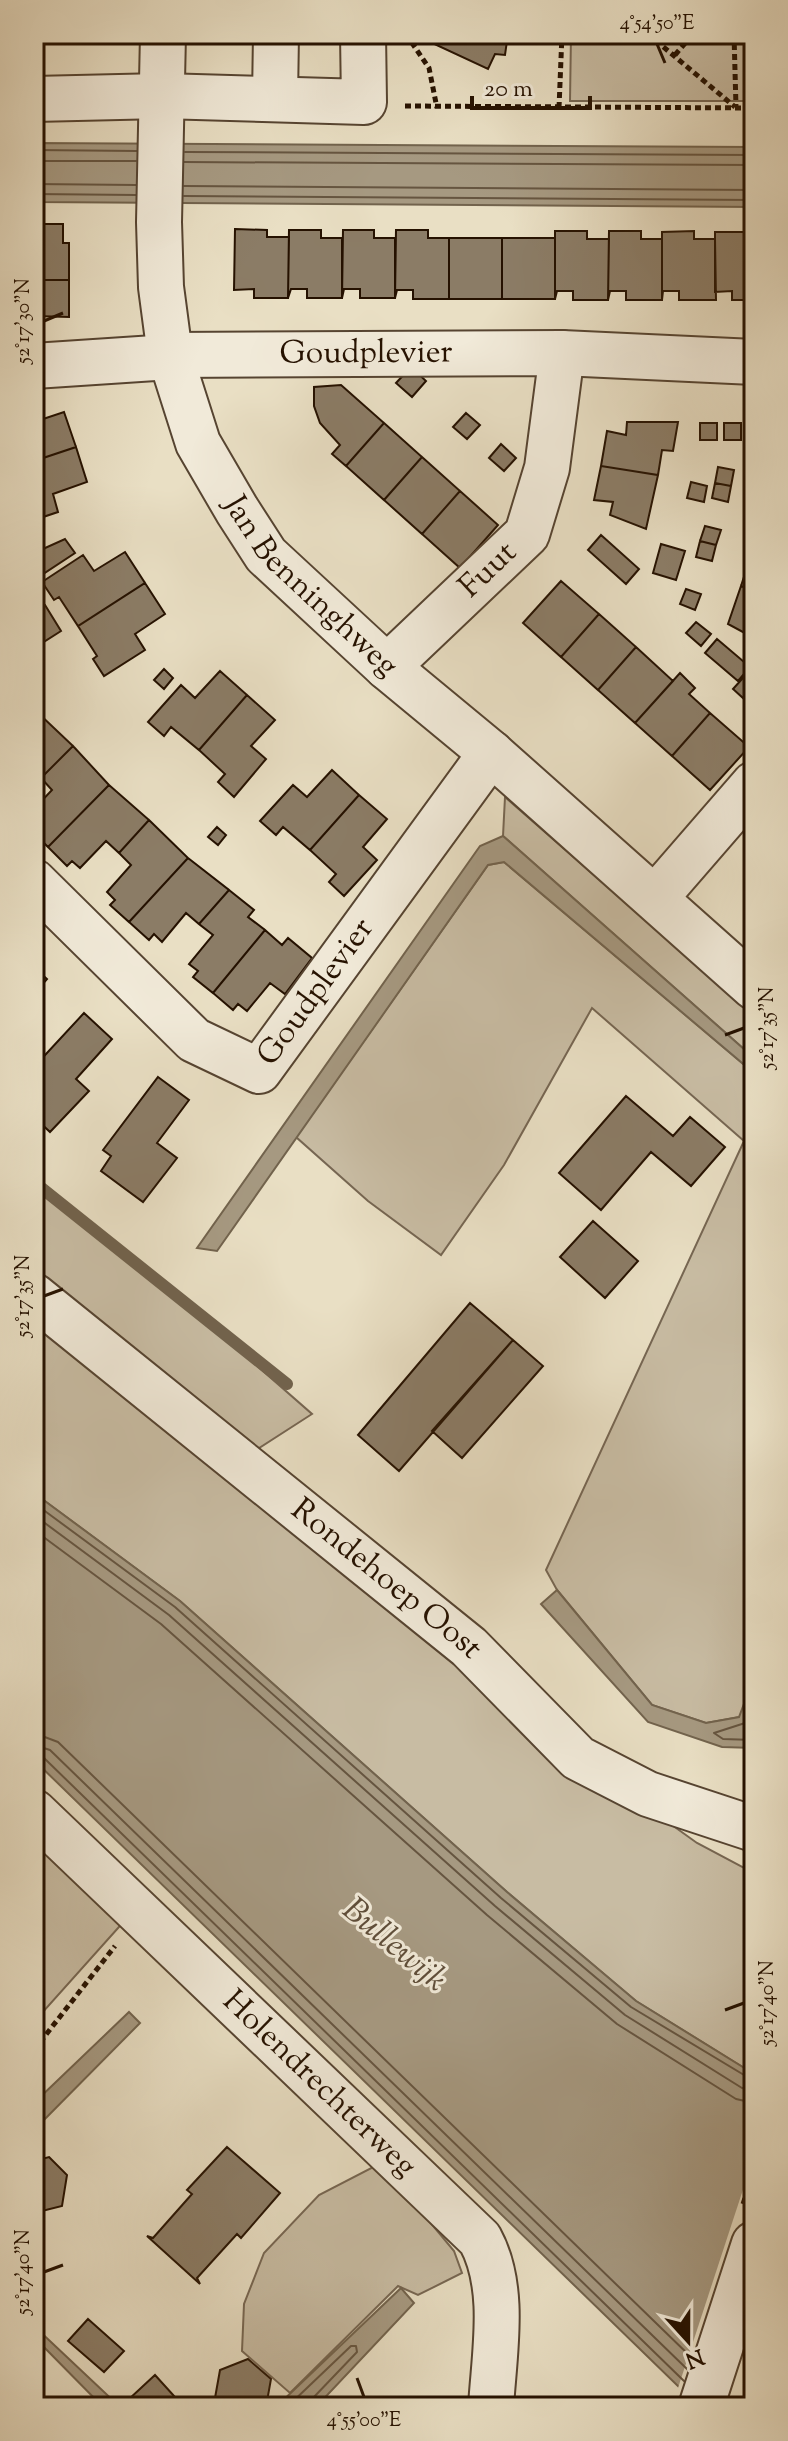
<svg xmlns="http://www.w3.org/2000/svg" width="788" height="2441" font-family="'Sorts Mill Goudy',serif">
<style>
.green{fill:#c8bca3;stroke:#766652;stroke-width:2}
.water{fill:#a69981;stroke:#72634d;stroke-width:2}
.pier{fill:#e9dfc4}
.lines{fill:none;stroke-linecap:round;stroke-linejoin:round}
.shore{stroke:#665540;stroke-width:2}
.stream{stroke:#72634d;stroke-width:12}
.building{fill:#8b7c66;stroke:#251100;stroke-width:2}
.minor-casing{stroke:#564431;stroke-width:48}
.path{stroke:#251100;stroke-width:5;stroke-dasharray:6 4;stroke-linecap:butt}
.minor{stroke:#f1ead9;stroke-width:44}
.ticks{fill:none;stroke:#251100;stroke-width:3}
.labels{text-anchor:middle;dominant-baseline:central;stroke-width:6;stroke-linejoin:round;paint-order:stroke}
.street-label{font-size:32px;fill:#251100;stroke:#f1ead9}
.water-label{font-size:34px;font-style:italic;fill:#5f4e3a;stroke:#f1ead9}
.neatline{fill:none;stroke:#251100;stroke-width:3}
.ticks-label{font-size:20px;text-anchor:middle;fill:#251100}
</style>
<rect width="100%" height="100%" fill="#e9dfc4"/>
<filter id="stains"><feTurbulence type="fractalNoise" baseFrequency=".0025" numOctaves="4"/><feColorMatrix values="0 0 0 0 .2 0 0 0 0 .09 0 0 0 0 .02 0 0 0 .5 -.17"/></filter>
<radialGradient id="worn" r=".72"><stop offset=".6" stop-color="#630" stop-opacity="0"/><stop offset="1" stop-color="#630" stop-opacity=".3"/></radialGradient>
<path class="green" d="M571,34H754V101H570Z
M505,797L754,1015V1058L503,836Z
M504,862L754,1073V1677L740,1717L706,1723L652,1705L557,1590L546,1570L744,1141L592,1008L504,1165L441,1255L368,1201L296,1137L488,865Z
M34,1182L173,1292L312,1414L256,1450L34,1280Z
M34,1321L665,1820L697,1843L752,1872L754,2074L636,2001L507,1892L180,1601L34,1493Z
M34,1829L127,1918L34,2022Z
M381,2163L454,2251L462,2273L418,2295L398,2286L290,2393L242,2351L244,2304L264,2253L319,2195Z"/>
<path class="water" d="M34,143L754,147V207L34,202Z
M503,836L754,1058V1073L504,862L488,865L217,1251L197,1248L480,846Z
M34,1493L180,1601L507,1892L636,2001L754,2074V2407H707L682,2390L34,1760Z
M557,1590L652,1705L706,1723L739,1717L754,1677V1748L722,1747L648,1722L541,1604Z
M129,2012L140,2023L34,2130V2103Z
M401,2288L414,2303L316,2407H276Z
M34,2326L120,2407H103L34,2337Z"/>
<path class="pier" d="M754,2156V2379L745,2407H700L677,2391Z"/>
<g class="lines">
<path class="shore" d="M34,150L137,151
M185,152L754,155
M34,161H136
M184,162L754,165
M34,184L136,185
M184,186L754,190
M34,194L136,195
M184,196L754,200
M34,1503L175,1607L501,1898L631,2007L754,2081
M34,1515L169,1615L495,1906L625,2015L742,2088L754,2091
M34,1530L161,1624L487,1915L617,2024L736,2099L754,2103
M754,1701L745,1723L714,1733L723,1739L754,1740
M34,1733L58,1742L692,2358
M34,1745L50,1750L688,2370
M34,1755L43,1757L684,2381
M287,2407L351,2346H356L357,2352L313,2398L311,2407"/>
<path class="stream" d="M34,1182L287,1384"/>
</g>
<path class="building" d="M433,34H508L505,55L495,54L488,69L430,42Z
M34,224H63V243H69V280H34Z
M235,229L267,230V237H289L288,298H254V289L234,290Z
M289,230H321V238H342V298H307V289H291L288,298Z
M343,230H374V238H395V298H360V289H344L342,298Z
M396,230H428V238H449V299H413V290H397L395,298Z
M555,231H587V239H609L608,300H573V291H557L555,299Z
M609,231H641V239H662V300H626V291H610L608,300Z
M694,231V239H715L716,300H679V291H663L662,300V232Z
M715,232H748V240H754V300H732V291L715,292Z
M449,238H502V299H449Z
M502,238H555V299H502Z
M34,280H69V317L34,316Z
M411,367L426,381L412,397L396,383Z
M341,385L384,423L346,466L332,454L340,445L320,423L314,406V387Z
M64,412L76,447L34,461V422Z
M466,413L480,425L467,439L453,427Z
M627,422H678L673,451L662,450L658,475L601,466L607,431L626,435Z
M384,423L422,457L384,500L346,466Z
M700,423H717V440H700Z
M724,423H741V440H724Z
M501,444L516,458L504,471L489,458Z
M76,447L87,482L53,494L58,512L34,520V461Z
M422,457L460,491L422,534L384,500Z
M601,466L658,475L646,529L610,515L613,502L594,500Z
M718,467L734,470L731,486L715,483Z
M691,482L707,486L704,502L687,498Z
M715,483L731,486L728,502L712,498Z
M460,491L498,525L460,568L422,534Z
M705,526L721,530L716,545L700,541Z
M601,535L639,569L626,584L588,550Z
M65,539L75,553L40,576L34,567V553Z
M700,541L716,545L712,561L696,557Z
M661,544L685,551L676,580L653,573Z
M125,552L145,583L78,626L59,597L54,600L42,582L83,555L94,571Z
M751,555L754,556V590L741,586Z
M561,581L599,614L561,657L523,623Z
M145,583L165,614L135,634L145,650L104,676L93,659L97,656L78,626Z
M741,586L754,590V638L728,624Z
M686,589L701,594L695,610L680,604Z
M45,605L61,631L42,643L34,630V611Z
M599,614L636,647L598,690L561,657Z
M696,622L711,634L701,646L686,633Z
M717,639L750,667L738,681L705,653Z
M636,647L673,681L635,723L598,690Z
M164,669L173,678L164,689L154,680Z
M751,669L754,687L743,698L733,689Z
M220,671L247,695L199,750L171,727L164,736L148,722L181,685L195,698Z
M680,673L695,688L689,694L710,713L672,756L635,723Z
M247,695L275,720L251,746L266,759L234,797L218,782L225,774L199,750Z
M35,710L73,746L41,778L34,771Z
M710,713L749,747L710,790L672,756Z
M73,746L109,785L48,847L34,833V809L52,790L41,778Z
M332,770L359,795L310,850L283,827L276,835L260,821L293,785L307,797Z
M109,785L149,820L119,853L106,841L80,868L72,861L67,866L48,847Z
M359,795L387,819L363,847L377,860L344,896L329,882L336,874L310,850Z
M149,820L188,858L129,922L110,905L115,900L107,892L131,865L119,853Z
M217,827L226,835L218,845L208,837Z
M188,858L229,890L199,924L186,913L162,942L154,934L149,940L129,922Z
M229,890L254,910L248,917L265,930L213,993L193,977L198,971L189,964L213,935L199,924Z
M265,930L282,945L288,938L312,958L285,994L270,983L247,1011L238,1004L233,1010L213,993Z
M34,967L47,979L34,994Z
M84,1013L112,1039L76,1079L89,1091L50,1132L34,1117V1067Z
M158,1077L189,1100L157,1143L177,1158L143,1202L101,1171L111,1156L103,1150Z
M626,1096L673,1136L690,1117L725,1147L691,1186L651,1152L601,1210L559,1173Z
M593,1221L638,1261L605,1298L560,1257Z
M470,1303L513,1340L399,1471L358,1435Z
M513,1340L543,1366L462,1458L432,1431Z
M227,2147L280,2193L241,2238L237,2234L197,2278L200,2284L147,2236L153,2238L192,2194L187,2190Z
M49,2157L67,2175L62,2206L34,2213V2161Z
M88,2319L124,2351L104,2372L68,2341Z
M248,2359L271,2379L266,2407H225L215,2398L220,2370Z
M155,2375L184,2407H135L128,2400Z"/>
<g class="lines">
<g class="minor-casing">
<g id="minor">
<path id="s1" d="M163,34L159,222L161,287L170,355L198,443L237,510L266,555L387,667L491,753L754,987"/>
<path d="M275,98L276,34"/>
<path d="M34,99L162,96L364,102L363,34"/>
<path id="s2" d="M170,355L562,353L754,362"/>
<path d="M34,366L170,357"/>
<path id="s3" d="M387,667L527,534L547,468L562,353"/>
<path id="s4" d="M34,882L194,1040L259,1071L491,753"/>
<path d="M656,897L754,784"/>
<path id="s5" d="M34,1296L469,1647L578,1758L648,1794L754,1829"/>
<path id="s6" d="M34,1812L480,2239C507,2288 494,2354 491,2407"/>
<path d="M701,2407L754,2244"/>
</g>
</g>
<path class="path" d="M406,34L429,68L437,108
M648,34L735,107
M734,34L736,107
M675,55L693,34
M405,106L754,108
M559,108L562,34
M34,2050L115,1946
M743,2204L754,2171"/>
<use href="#minor" class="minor"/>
</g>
<path class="ticks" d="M657,44L665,63M44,321L63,313M725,1035L744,1028M44,1296L63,1289M725,2010L744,2003M44,2272L63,2265M357,2378L364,2397"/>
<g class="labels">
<g class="street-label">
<text stroke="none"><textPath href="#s2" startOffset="196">Goudplevier</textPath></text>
<text stroke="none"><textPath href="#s3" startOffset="140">Fuut</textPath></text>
<text stroke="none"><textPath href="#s1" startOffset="598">Jan Benninghweg</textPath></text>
<text stroke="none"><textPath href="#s4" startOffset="394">Goudplevier</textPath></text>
<text stroke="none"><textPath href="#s5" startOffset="452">Rondehoep Oost</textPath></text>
<text stroke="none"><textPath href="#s6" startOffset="394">Holendrechterweg</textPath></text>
</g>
<g class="water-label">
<text transform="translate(394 1946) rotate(40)">Bullewijk</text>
</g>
</g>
<rect width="788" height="2441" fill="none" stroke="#e9dfc4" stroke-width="88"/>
<g transform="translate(688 2341) rotate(159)" stroke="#f1ead9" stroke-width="6" paint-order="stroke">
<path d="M0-6L14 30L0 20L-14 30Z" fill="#251100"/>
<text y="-12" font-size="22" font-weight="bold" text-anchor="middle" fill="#251100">N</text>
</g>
<path d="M472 96v12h118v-12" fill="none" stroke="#251100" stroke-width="4"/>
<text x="484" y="96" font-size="24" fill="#251100" stroke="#f1ead9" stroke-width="6" paint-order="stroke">20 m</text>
<rect x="44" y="44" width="700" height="2353" class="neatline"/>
<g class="ticks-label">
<text x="657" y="29">4°54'50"E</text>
<text transform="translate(22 321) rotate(-90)" y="7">52°17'30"N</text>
<text transform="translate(766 1028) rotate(-90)" y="7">52°17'35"N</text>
<text transform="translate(22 1296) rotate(-90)" y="7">52°17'35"N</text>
<text transform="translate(766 2003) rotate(-90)" y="7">52°17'40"N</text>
<text transform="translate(22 2272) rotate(-90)" y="7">52°17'40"N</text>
<text x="364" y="2426">4°55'00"E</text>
</g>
<rect width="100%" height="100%" filter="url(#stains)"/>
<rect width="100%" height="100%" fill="url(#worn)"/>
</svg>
